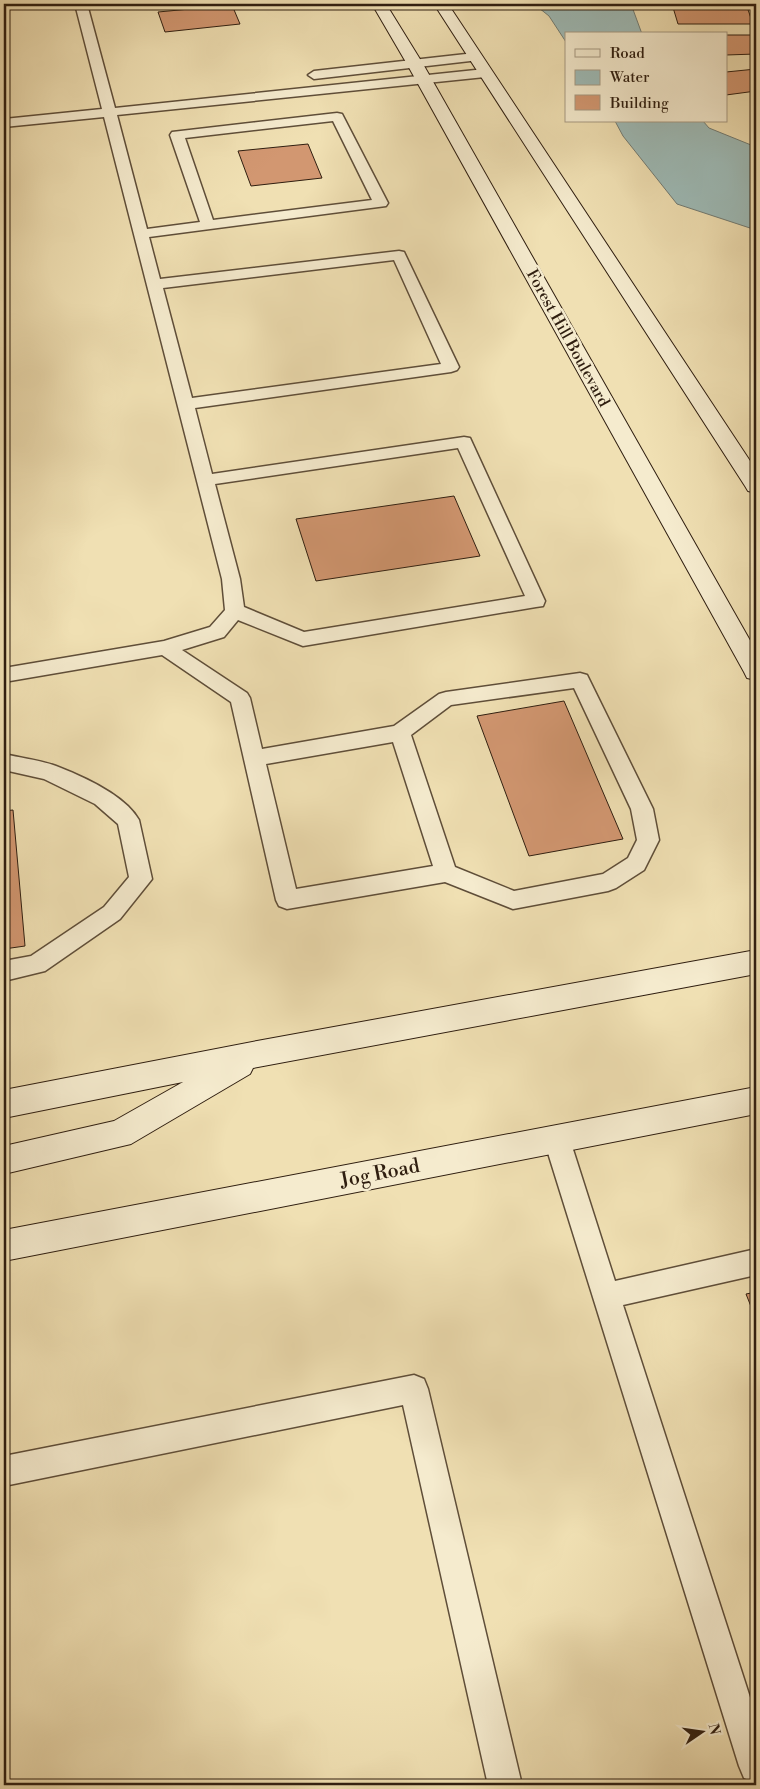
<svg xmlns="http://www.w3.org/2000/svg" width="760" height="1789" font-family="'Libre Bodoni',serif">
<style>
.water{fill:#9ebbb7;stroke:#727c74}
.building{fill:#d29771;stroke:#2f1e10}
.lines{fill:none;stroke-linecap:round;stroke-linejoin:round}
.service-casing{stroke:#5f4e39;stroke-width:3}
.secondary-casing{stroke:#2f1e10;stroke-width:2}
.service{fill:#f5ebce;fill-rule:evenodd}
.secondary{fill:#f5ebce;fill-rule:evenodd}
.labels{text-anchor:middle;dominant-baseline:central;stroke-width:5;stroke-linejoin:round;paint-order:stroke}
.far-street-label{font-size:16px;fill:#2f1e10;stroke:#f5ebce}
.street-label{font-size:20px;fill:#2f1e10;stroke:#f5ebce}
</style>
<rect width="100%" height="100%" fill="#f0e0b3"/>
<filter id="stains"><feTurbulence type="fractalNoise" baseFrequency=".004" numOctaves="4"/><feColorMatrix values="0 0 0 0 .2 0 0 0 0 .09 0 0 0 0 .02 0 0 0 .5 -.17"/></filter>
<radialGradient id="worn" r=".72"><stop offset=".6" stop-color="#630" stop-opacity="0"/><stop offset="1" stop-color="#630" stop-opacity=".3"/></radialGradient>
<path class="water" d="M534,4H631L642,34H566V42L549,16Z
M615,121H703L709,128L756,147V230L677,204L623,136Z"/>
<path class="building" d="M672,4H746L753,24H678Z
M232,5L240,24L165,32L158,12Z
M726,35H752L756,43V54L726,55Z
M756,69V91L726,95V72Z
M308,144L322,178L251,186L238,151Z
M454,496L480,556L316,581L296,519Z
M564,701L623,839L529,856L477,716Z
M13,810L25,946L4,949V811Z
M756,1292V1319L746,1294Z"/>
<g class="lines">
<g class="service-casing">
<path id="service" d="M75,4H87L115,108L485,69L491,73L485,77L117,115L147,229L200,222L170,135L172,132L337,113L342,114L388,203L386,206L149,237L160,279L399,251L404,252L459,367L457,370L451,372L195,408L212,474L464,437L470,438L545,601L543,606L536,607L303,646L238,620L224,637L182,650L247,693L250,698L262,749L394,726L439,694L446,692L580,673L587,675L653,809L659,840L644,870L616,888L608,891L513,909L445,882L287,909L279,906L276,900L231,702L162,655L4,682V668L164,641L210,627L225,610L222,579L104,117L4,127V119L102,109ZM333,121L372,200L213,220L185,138ZM394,260L441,364L192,398L163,288ZM458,448L525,596L304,632L244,607L240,579L215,484ZM574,688L631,809L637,840L628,858L603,874L514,891L455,867L411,735L451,705ZM393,742L433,866L296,889L266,764Z
M475,53L481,57L479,60L314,79L308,75L314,71Z
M4,754C21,758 40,760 56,766C82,776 125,795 139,820L152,879L120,919L45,971L4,981V961L31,956L104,907L129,877L118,824L95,804L44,779L4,770Z
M557,1128L566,1132L570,1140L615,1281L756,1249V1275L623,1305L756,1716V1783L744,1778L739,1766L544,1140L548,1132Z
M414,1375L424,1379L428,1389L522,1785H488L403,1405L4,1486V1456Z"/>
</g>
<g class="secondary-casing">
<path id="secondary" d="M372,4H386L423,64L756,651V680L747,678L744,672L407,64Z
M434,4H448L756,470V493L748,491L745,486Z
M756,950V974L253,1068L250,1074L131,1144L4,1174V1146L114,1121L183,1082L4,1118V1090L257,1041Z
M756,1087V1114L4,1261V1230Z"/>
</g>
<use href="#service" class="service"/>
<use href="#secondary" class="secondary"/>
</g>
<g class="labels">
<g class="far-street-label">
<text transform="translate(568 338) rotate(61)">Forest Hill Boulevard</text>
</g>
<g class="street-label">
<text transform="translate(380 1174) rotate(-11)">Jog Road</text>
</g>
</g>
<rect width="760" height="1789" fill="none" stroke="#f0e0b3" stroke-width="20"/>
<rect x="5" y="5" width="750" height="1779" fill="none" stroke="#2f1e10" stroke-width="2.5"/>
<rect x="10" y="10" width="740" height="1769" fill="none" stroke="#2f1e10"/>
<rect x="565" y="32" width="162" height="90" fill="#f5ebce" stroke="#a69982"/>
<rect x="575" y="49" width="25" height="8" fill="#f5ebce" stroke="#a69982"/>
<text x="610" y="58" font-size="15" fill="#2f1e10">Road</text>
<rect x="575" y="70" width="25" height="15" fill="#9ebbb7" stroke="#a69982"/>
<text x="610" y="82" font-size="15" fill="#2f1e10">Water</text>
<rect x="575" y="95" width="25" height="15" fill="#d29771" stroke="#a69982"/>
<text x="610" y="108" font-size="15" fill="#2f1e10">Building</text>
<g transform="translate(702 1732) rotate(77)" stroke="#f5ebce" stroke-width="4" paint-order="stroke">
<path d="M0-4L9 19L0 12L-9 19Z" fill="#2f1e10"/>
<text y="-8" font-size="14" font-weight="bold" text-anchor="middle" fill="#2f1e10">N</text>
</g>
<rect width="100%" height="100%" filter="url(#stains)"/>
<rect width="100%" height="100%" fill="url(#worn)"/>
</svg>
